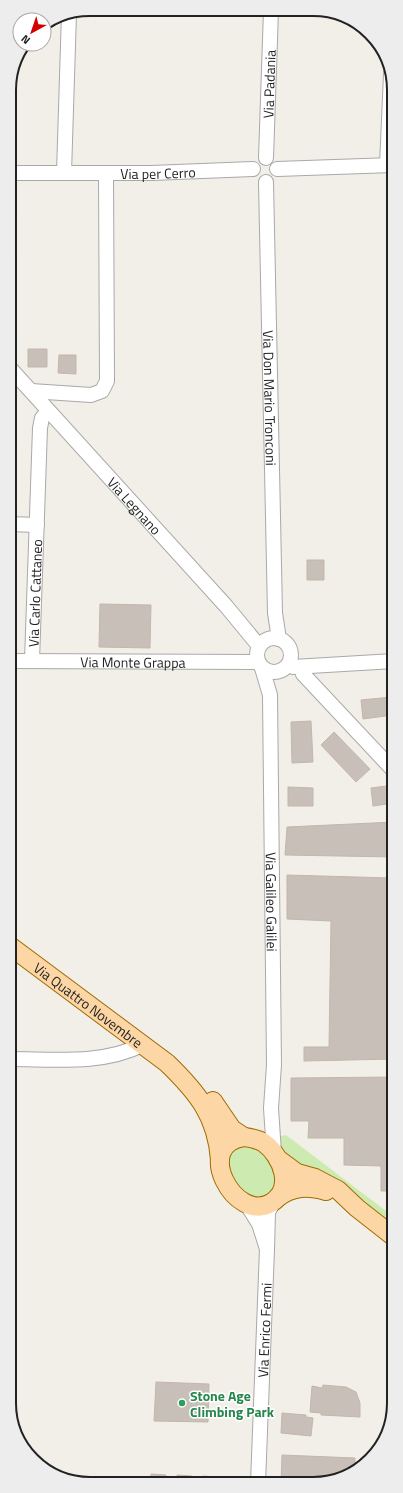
<svg xmlns="http://www.w3.org/2000/svg" width="403" height="1493" font-family="'Titillium Web',sans-serif">
<style>
.grass{fill:#cdebb0}
.building{fill:#c7bfb8;stroke:#c4b6ab}
.lines{fill:none;stroke-linecap:round;stroke-linejoin:round}
.minor-casing{stroke:#a9a9a9;stroke-width:16}
.major-casing{stroke:#a06b00;stroke-width:20}
.minor{stroke:#fff;stroke-width:14}
.major{stroke:#fcd6a4;stroke-width:18}
.leisure-dot{fill:#2e9e5b;stroke:#fff;stroke-width:1.5}
.labels{text-anchor:middle;dominant-baseline:central;stroke-width:3;stroke-linejoin:round;paint-order:stroke}
.street-label{font-size:14px;fill:#222;stroke:#fff}
.leisure-label{font-size:14px;font-weight:bold;fill:#27864d;stroke:#fff;text-anchor:start}
.rim{fill:none;stroke:#222;stroke-width:2}
</style>
<rect width="100%" height="100%" fill="#f2efe9"/>
<path class="grass" d="M286,1135L394,1217V1229L285,1159L277,1137Z
M241,1144L257,1148L269,1160L275,1171L276,1187L266,1198H249C241,1190 220,1165 228,1154C231,1150 237,1147 241,1144Z"/>
<path class="building" d="M28,349H47V367H28Z
M59,355H76V374L58,373Z
M307,560H324V580H307Z
M100,604L151,605L150,648L99,647Z
M391,697L393,715L363,719L361,700Z
M311,721L313,762L292,763L291,722Z
M334,732L370,769L356,782L321,745Z
M394,785V803L373,806L371,788Z
M288,787L313,788V806H288Z
M394,822V857L285,855L287,827Z
M287,875L391,878V887L394,886V1059L304,1061V1047H329L331,921L287,919Z
M394,1077V1191H381V1166L344,1165V1138H308L309,1121H291V1078Z
M156,1382L209,1384L208,1422L154,1421Z
M323,1385L346,1387L356,1392L360,1403V1417L321,1415V1413L310,1412L312,1386L322,1388Z
M282,1413L306,1415V1417L313,1418L311,1436L281,1433Z
M282,1455L355,1458V1471L349,1476L324,1483H281Z
M151,1474L166,1475L165,1483H151Z
M177,1475L192,1476L191,1483H177Z
M203,1476L217,1477V1483H202Z
M228,1477H244L243,1483H227Z"/>
<g class="lines">
<g class="minor-casing">
<g id="minor">
<path id="s1" d="M266,158L271,10"/>
<path d="M387,165L391,74"/>
<path d="M277,169L393,165"/>
<path id="s2" d="M9,173H151L253,169"/>
<path d="M64,173L69,13"/>
<path id="s3" d="M266,182L275,613L279,639"/>
<path id="s4" d="M9,367L226,606L259,646"/>
<path d="M31,391L91,395L102,391L107,381L106,173"/>
<path d="M9,524L37,525"/>
<circle cx="274" cy="655" r="17"/>
<path id="s5" d="M9,661L258,662"/>
<path id="s6" d="M32,661L40,428L42,418L48,411"/>
<path d="M293,667L394,661"/>
<path d="M301,667L303,674L394,771"/>
<path id="s7" d="M262,668L270,695L274,1065L271,1108L274,1153"/>
<path d="M10,1059C53,1059 102,1065 142,1045"/>
<path d="M246,1203L259,1224L267,1249L268,1212L275,1200"/>
<path id="s8" d="M258,1483L267,1249"/>
</g>
</g>
<g class="major-casing">
<g id="major">
<path id="s9" d="M10,946L167,1063C197,1092 217,1116 220,1160"/>
<path d="M213,1101L232,1129L244,1137"/>
<path d="M244,1137C252,1138 258,1139 264,1143C282,1156 295,1189 271,1203C235,1224 192,1144 244,1137Z"/>
<path d="M278,1159L297,1173L315,1178L338,1190L357,1208L394,1237"/>
<path d="M277,1198C293,1186 308,1186 326,1191"/>
</g>
</g>
<use href="#minor" class="minor"/>
<use href="#major" class="major"/>
</g>
<circle class="leisure-dot" cx="182" cy="1403" r="4"/>
<g class="labels">
<g class="street-label">
<text stroke="none"><textPath href="#s1" startOffset="74">Via Padania</textPath></text>
<text stroke="none"><textPath href="#s2" startOffset="149">Via per Cerro</textPath></text>
<text stroke="none"><textPath href="#s3" startOffset="216">Via Don Mario Tronconi</textPath></text>
<text stroke="none"><textPath href="#s4" startOffset="187">Via Legnano</textPath></text>
<text stroke="none"><textPath href="#s6" startOffset="68">Via Carlo Cattaneo</textPath></text>
<text stroke="none"><textPath href="#s5" startOffset="124">Via Monte Grappa</textPath></text>
<text stroke="none"><textPath href="#s7" startOffset="235">Via Galileo Galilei</textPath></text>
<text stroke="none"><textPath href="#s9" startOffset="98">Via Quattro Novembre</textPath></text>
<text stroke="none"><textPath href="#s8" startOffset="153">Via Enrico Fermi</textPath></text>
</g>
<g class="leisure-label">
<text x="190" y="1395">Stone Age<tspan x="190" dy="16">Climbing Park</tspan></text>
</g>
</g>
<path d="M0 0H403V1493H0ZM90 16H313A74 74 0 0 1 387 90V1403A74 74 0 0 1 313 1477H90A74 74 0 0 1 16 1403V90A74 74 0 0 1 90 16Z" fill="#ededed" fill-rule="evenodd"/>
<path class="rim" d="M90 16H313A74 74 0 0 1 387 90V1403A74 74 0 0 1 313 1477H90A74 74 0 0 1 16 1403V90A74 74 0 0 1 90 16Z"/>
<g transform="translate(32 32) rotate(220)"><circle r="19" fill="#ffffff" stroke="#a7a7a7"/>
<path d="M0-3L7 15L0 10L-7 15Z" fill="#d40000"/>
<text y="-6" font-size="11" font-weight="bold" text-anchor="middle" fill="#222222">N</text>
</g>
</svg>
